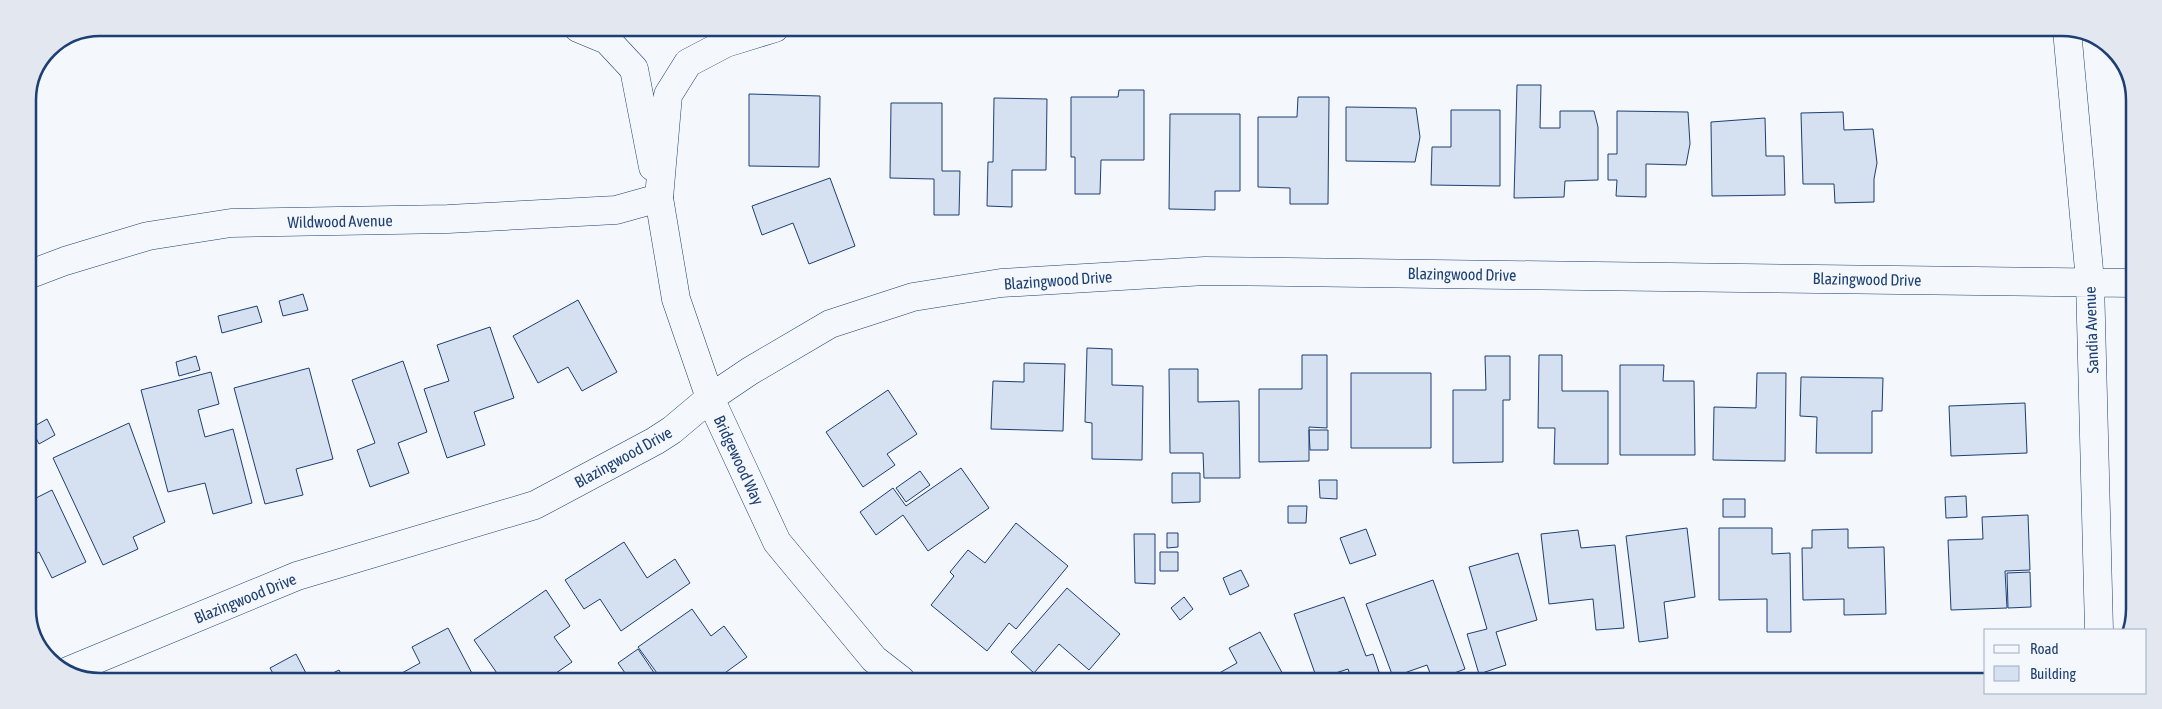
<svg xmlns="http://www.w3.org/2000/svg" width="2162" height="709" font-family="'Asap Condensed',sans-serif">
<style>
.building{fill:#d5e0f0;stroke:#1d3f73}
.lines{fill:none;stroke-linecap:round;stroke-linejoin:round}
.street-casing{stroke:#1d3f73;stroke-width:29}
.secondary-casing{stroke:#1d3f73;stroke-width:29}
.highway-casing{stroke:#1d3f73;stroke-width:29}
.street{stroke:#f4f7fb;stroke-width:28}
.secondary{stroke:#f4f7fb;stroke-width:28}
.highway{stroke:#f4f7fb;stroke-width:28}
.labels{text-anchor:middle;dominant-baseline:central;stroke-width:4;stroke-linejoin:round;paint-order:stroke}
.street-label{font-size:16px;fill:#1d3f73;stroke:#f4f7fb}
.rim{fill:none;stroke:#1d3f73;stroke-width:2.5}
</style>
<rect width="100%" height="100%" fill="#f4f7fb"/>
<path class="building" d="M1517,85H1541L1540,128H1560V111H1594L1598,127V180L1565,181L1564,197L1514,198Z
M1119,90H1144V160H1101L1100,194H1075V157H1071V97H1118Z
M749,94L820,96L819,167L749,166Z
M1298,97H1329L1328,204H1290V188L1258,187V117H1297Z
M994,98L1047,99L1046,170H1012V207L987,206L988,162H993Z
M891,103H942V171H960L959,215H934V179L890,178Z
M1346,107L1416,108L1420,137L1415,162L1346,161Z
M1451,110H1500V186L1431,185L1432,147H1451Z
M1617,111L1688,112L1690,144L1686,165L1646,164V197L1616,196L1617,180H1608V154H1617Z
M1843,112L1844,130L1873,129L1877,163L1874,179V202L1835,203L1834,184H1803L1801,113Z
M1170,114H1240V191H1215V210L1169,209Z
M1765,118L1766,156H1784L1785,195L1712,196L1711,122Z
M830,178L855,246L809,264L793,223L762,235L752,206Z
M303,294L308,310L283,316L279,301Z
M578,300L617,372L582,391L568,367L538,383L513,336Z
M257,306L262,322L222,333L218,316Z
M490,327L514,398L474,412L485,445L447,458L424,389L449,381L437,345Z
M1087,348L1112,349V385L1143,386L1142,460L1092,459V423L1085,422Z
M1302,355H1327V428L1309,427V461L1259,462V389H1302Z
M1539,355H1562V391H1608V464H1554L1555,428H1538Z
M196,356L200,370L179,376L176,362Z
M1485,356H1510V400H1503V462L1453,463V390H1486Z
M403,361L427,432L398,443L409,473L370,487L357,450L375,443L352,380Z
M1024,363L1065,364L1063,431L991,429L993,381L1024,382Z
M1620,365H1664L1663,381H1694L1695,455H1620Z
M309,368L333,459L296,469L303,495L265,504L234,388Z
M1169,369H1198V402L1239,401L1240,478H1204L1203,453H1170Z
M211,372L219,404L198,410L205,437L233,429L252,503L213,514L205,483L168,492L141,390Z
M1351,373H1431V448H1351Z
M1757,373H1786L1785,461L1713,460L1714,407L1756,408Z
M1801,377L1883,378L1882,411H1872V453H1816L1817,417L1800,416Z
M888,390L917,434L887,454L895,465L863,487L826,432Z
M2025,403L2027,453L1951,456L1949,406Z
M47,419L55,435L39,444L31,428Z
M129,423L165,522L133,537L138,549L103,565L53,458Z
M1309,430H1328V450H1310Z
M961,468L989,508L928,551L903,515L876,535L860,512L893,488L906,506Z
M920,471L930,485L906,502L896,488Z
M1172,473H1200V502L1172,503Z
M1319,480H1337V499L1320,498Z
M52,490L86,562L52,578L39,552L28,558V502Z
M1966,496L1967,517L1946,518L1945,497Z
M1723,499H1745V517H1723Z
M1288,506H1307L1306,523H1288Z
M2028,515L2030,570L2005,571L2007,608L1951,610L1948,540L1983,539L1982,517Z
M1016,523L1068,566L1016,629L1009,623L987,651L931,605L954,576L950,572L968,550L985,563Z
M1687,528L1695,597L1664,602L1668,638L1639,642L1626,536Z
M1719,528H1772V554L1790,553L1791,632H1767V599L1719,600Z
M1366,529L1376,555L1350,564L1340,538Z
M1848,529V548L1884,547L1886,614L1844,615V599L1803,600L1802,548H1812V530Z
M1578,530L1581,548L1615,545L1624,628L1596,630L1593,599L1549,604L1541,534Z
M1167,533H1178V547L1167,548Z
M1134,534H1155V584L1135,583Z
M624,542L647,578L675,559L690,583L621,631L600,599L584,609L565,580Z
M1160,552H1178V571H1160Z
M1518,553L1537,620L1496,632L1506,665L1479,674L1467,634L1487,629L1469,567Z
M1241,570L1249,586L1230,595L1223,578Z
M2030,572L2031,607L2008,608L2007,573Z
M1433,580L1465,669L1433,681L1427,665L1393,677L1366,604Z
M1067,588L1120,634L1089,670L1059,644L1034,673L1011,652Z
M546,590L570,626L554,637L572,662L546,680L501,679L474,640Z
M1184,597L1193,609L1180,620L1171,608Z
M1344,597L1366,656L1373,654L1382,681H1352L1348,669L1317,679L1294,614Z
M692,609L711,636L724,626L747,657L715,680H677L675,677L671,680H662L638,647Z
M448,628L475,679H394L393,678L420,663L412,647Z
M1260,632L1286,680H1207L1237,663L1229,648Z
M638,649L659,680H630L618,663Z
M296,654L309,679H276L270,668Z
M339,670L344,679H321Z"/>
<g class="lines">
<g class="street-casing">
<path id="street" d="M2067,30L2090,281L2099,630
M659,198L676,299L710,398L777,542L874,659L901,680
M68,671L297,576L535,505L655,441L672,430L710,398L750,371L830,324L913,297L1001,283L1205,271L2133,283"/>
</g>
<g class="secondary-casing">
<path id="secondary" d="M28,275L65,261L148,236L231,223L448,219L616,210L659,198"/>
</g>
<g class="highway-casing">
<path id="highway" d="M578,28L607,40L634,69L653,167
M659,198L668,95L688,63L726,43L775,28"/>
</g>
<use href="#street" class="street"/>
<use href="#secondary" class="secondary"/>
<use href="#highway" class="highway"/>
</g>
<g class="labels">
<g class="street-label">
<text transform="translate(340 221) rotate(-1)">Wildwood Avenue</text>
<text transform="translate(1462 274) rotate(1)">Blazingwood Drive</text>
<text transform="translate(1867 279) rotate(1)">Blazingwood Drive</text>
<text transform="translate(1058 280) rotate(-4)">Blazingwood Drive</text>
<text transform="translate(2091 330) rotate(-92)">Sandia Avenue</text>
<text transform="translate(623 457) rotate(-29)">Blazingwood Drive</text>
<text transform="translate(739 460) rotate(65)">Bridgewood Way</text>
<text transform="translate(245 598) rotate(-22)">Blazingwood Drive</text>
</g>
</g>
<path d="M0 0H2162V709H0ZM100 36H2062A64 64 0 0 1 2126 100V609A64 64 0 0 1 2062 673H100A64 64 0 0 1 36 609V100A64 64 0 0 1 100 36Z" fill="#e3e8f0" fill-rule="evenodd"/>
<path class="rim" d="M100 36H2062A64 64 0 0 1 2126 100V609A64 64 0 0 1 2062 673H100A64 64 0 0 1 36 609V100A64 64 0 0 1 100 36Z"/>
<rect x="1984" y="629" width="162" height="65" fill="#f4f7fb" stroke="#9eadc5"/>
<rect x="1994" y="645" width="25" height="8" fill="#f4f7fb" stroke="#9eadc5"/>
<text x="2030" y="654" font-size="15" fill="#1d3f73">Road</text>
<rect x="1994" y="666" width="25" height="15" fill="#d5e0f0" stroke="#9eadc5"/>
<text x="2030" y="679" font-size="15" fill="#1d3f73">Building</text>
</svg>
